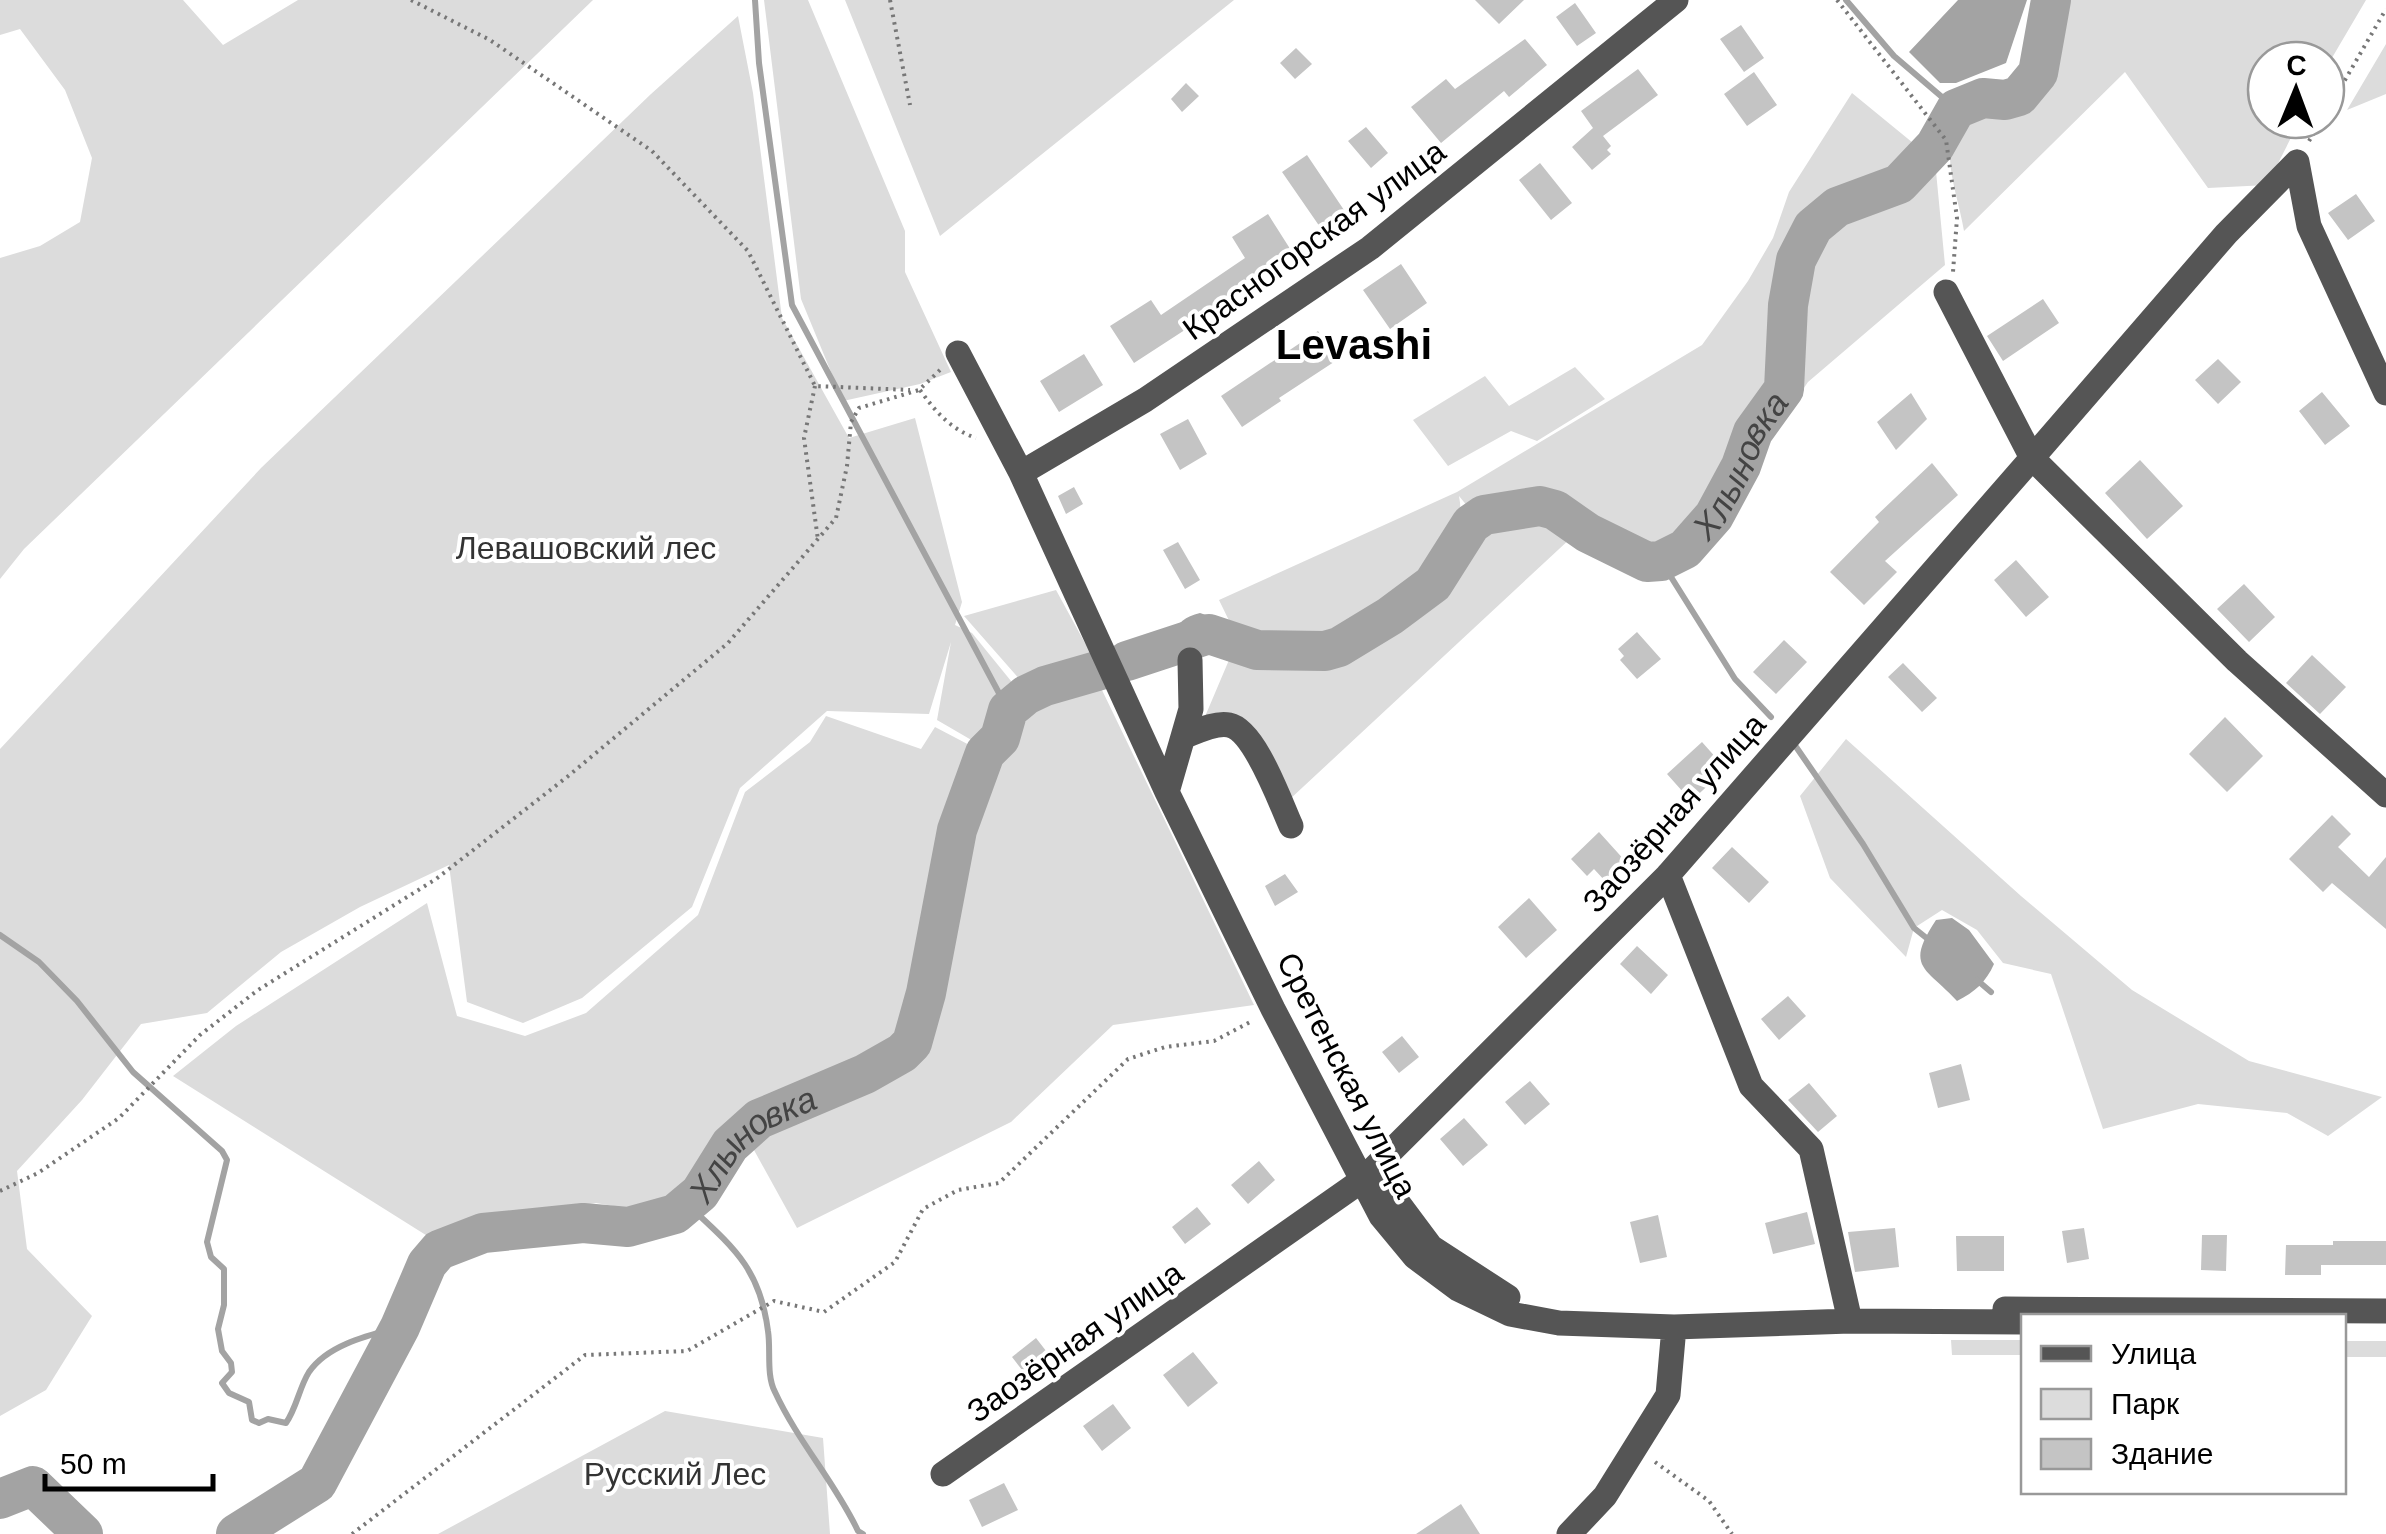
<svg xmlns="http://www.w3.org/2000/svg" width="2386" height="1534" font-family="Arial,sans-serif">
<style>
.green{fill:#dcdcdc}
.water{fill:#a3a3a3}
.lines{fill:none;stroke-linecap:round;stroke-linejoin:round}
.stream{stroke:#a3a3a3;stroke-width:6}
.river{stroke:#a3a3a3;stroke-width:40}
.building{fill:#c4c4c4}
.path{stroke:#777;stroke-width:4;stroke-dasharray:2.5 5;stroke-linecap:butt}
.minor{stroke:#555;stroke-width:25}
.labels{text-anchor:middle;dominant-baseline:central;stroke-width:8;stroke-linejoin:round;paint-order:stroke}
.street-label{font-size:32px;fill:#000;stroke:#fff}
.park-label{font-size:32px;fill:#333;stroke:#fff}
.water-label{font-size:35px;font-style:italic;fill:#444;stroke:#fff}
.district-label{font-size:42px;font-weight:bold;fill:#000;stroke:#fff}
</style>
<rect width="100%" height="100%" fill="#fff"/>
<path class="green" d="M0,0H183L223,45L298,0H593L24,549L0,579V258L40,246L80,222L92,158L65,90L20,29L0,35Z
M764,0H808L905,231V272L951,372L920,384L843,401L801,299Z
M845,0H1234L940,236Z
M2064,0H2366L2326,68V60H2266V120H2300L2267,185L2208,188L2125,72L1964,231C1960,206 1949,176 1950,152C1952,117 2020,93 2047,75Z
M738,16L753,93L782,318L849,438L915,418L962,602L955,625L972,633L1011,681L1008,710L980,745L937,720L951,642L929,714L827,711L740,788L692,907L582,998L523,1023L467,1002L449,865L360,907L281,952L207,1013L141,1024L82,1100L17,1171L27,1249L92,1316L46,1390L0,1416V749L261,468L651,94Z
M2386,44V94L2347,110Z
M1852,93L1935,161L1945,265L1808,382L1744,476L1689,533L1654,553L1547,492L1473,513L1459,496C1473,565 1377,631 1315,645C1296,649 1260,639 1238,639L1219,600L1457,492L1702,345L1748,281L1773,238L1789,192Z
M1575,367L1605,399L1537,441L1511,431L1448,466L1413,420L1485,376L1509,406Z
M1554,521L1572,537L1289,800L1254,736L1201,726L1229,660L1343,654L1440,589L1478,529Z
M1056,590L1098,667L1021,681L964,616Z
M1101,688L1254,1005L1113,1025L1011,1122L797,1228L749,1141L892,1072L921,1052L942,936L979,783L1038,705Z
M826,716L921,749L935,727L977,749L931,868L936,893L919,939L923,971L903,1038L869,1063L788,1100L761,1106L739,1120L702,1154L690,1191L643,1211L596,1203L510,1215L429,1237L173,1076L236,1026L427,903L457,1016L525,1036L586,1013L698,915L745,792L810,742Z
M1846,739L2021,896L2132,990L2249,1061L2382,1097L2328,1136L2287,1113L2198,1104L2103,1129L2051,974L2003,963L1977,930L1942,910L1914,928L1906,957L1830,878L1800,796Z
M1951,1340H2023V1355H1952Z
M2344,1341H2386V1357H2344Z
M665,1411L823,1438L830,1534H438Z"/>
<path class="water" d="M1958,0H2027L2006,63L1956,83H1940L1909,52Z
M1200,613L1209,616L1215,630H1224L1223,640C1203,644 1179,651 1159,650L1147,634L1171,636C1178,622 1185,617 1200,613Z
M1952,918L1969,930L1994,964C1986,982 1975,992 1957,1001C1926,967 1904,968 1936,920Z"/>
<g class="lines">
<path class="stream" d="M755,0L759,63L792,305L1008,710
M1846,0L1894,56L1956,109
M1661,561L1735,679L1771,717
M1792,741L1863,844L1914,928L1929,940
M0,935L39,962L77,1001L133,1072L222,1151L227,1160L207,1242L211,1257L224,1269V1305L218,1329L222,1351L231,1363L232,1372L222,1383L229,1393L249,1402L252,1420L259,1423L268,1419L286,1423C297,1407 299,1388 309,1372C328,1344 370,1335 400,1327
M1977,980L1991,992
M688,1205C733,1247 760,1268 768,1331C771,1350 766,1375 775,1392C798,1442 835,1482 858,1531L863,1534"/>
<g class="river">
<path id="s1" d="M1127,661L1209,634L1257,650L1325,651L1339,647L1390,616L1433,584L1471,524L1484,515L1540,506L1555,510L1588,533L1647,562L1661,561L1685,549L1714,516L1741,466L1753,432L1784,389L1788,305L1796,260L1813,227L1837,207L1899,184L1935,146L1956,109L1983,98L2005,100L2019,96L2038,73L2051,0"/>
<path d="M0,1499L33,1486L83,1534"/>
<path id="s2" d="M236,1534L317,1483L400,1327L427,1264L439,1250L483,1233L583,1223L628,1227L675,1214L700,1193L730,1145L759,1119L865,1074L902,1053L912,1043L926,993L957,830L985,753L1000,738L1008,710L1026,695L1045,686L1104,669"/>
</g>
</g>
<path class="building" d="M1475,0H1524L1499,24Z
M1575,3L1596,33L1577,46L1556,17Z
M1741,25L1764,58L1744,72L1720,39Z
M1525,39L1547,65L1509,97L1504,91L1441,143L1411,107L1446,79L1455,89Z
M1296,48L1312,64L1295,79L1280,63Z
M1638,69L1658,95L1603,136L1611,146L1607,150L1611,154L1592,170L1572,147L1593,128L1581,111Z
M1754,72L1777,105L1747,126L1724,94Z
M1186,83L1199,96L1182,112L1171,99Z
M1366,127L1388,153L1371,168L1348,141Z
M1307,155L1344,210L1320,227L1282,172Z
M1540,163L1572,203L1551,220L1519,180Z
M2356,194L2375,221L2348,240L2328,213Z
M1268,214L1294,255L1231,294L1234,298L1134,363L1110,326L1151,300L1161,315L1245,258L1232,237Z
M1401,264L1427,303L1390,329L1363,290Z
M2043,299L2059,323L2003,361L1987,336Z
M1318,331L1337,360L1279,398L1281,401L1242,427L1221,396Z
M1084,354L1103,385L1059,412L1040,381Z
M2218,359L2241,382L2218,404L2195,380Z
M2322,392L2350,426L2325,445L2299,411Z
M1911,393L1927,419L1896,450L1877,422Z
M1188,419L1207,454L1180,470L1160,434Z
M2140,460L2183,506L2147,539L2105,493Z
M1932,463L1958,495L1885,561L1897,572L1864,605L1830,572L1879,522L1875,517Z
M1074,487L1083,504L1066,514L1058,496Z
M1178,542L1200,580L1185,589L1163,550Z
M2016,560L2049,597L2026,617L1994,580Z
M2244,584L2275,617L2249,642L2217,609Z
M1637,632L1661,659L1637,679L1620,660L1624,656L1618,649Z
M1784,640L1807,662L1776,694L1753,672Z
M2312,655L2346,687L2320,714L2286,683Z
M1903,663L1937,698L1922,712L1888,677Z
M2225,717L2263,756L2227,792L2189,754Z
M1702,742L1726,769L1691,801L1667,774Z
M2332,815L2351,834L2338,847L2369,877L2386,857V929L2332,883L2323,892L2289,859Z
M1599,832L1627,863L1606,882L1594,869L1587,876L1571,859Z
M1732,847L1769,882L1749,903L1712,868Z
M1285,874L1298,892L1275,906L1265,886Z
M1529,898L1557,930L1526,958L1498,927Z
M1637,946L1668,975L1651,994L1620,964Z
M1788,996L1806,1016L1779,1040L1761,1019Z
M1402,1036L1419,1057L1399,1073L1382,1052Z
M1961,1064L1970,1100L1938,1108L1929,1073Z
M1530,1081L1550,1104L1525,1125L1505,1102Z
M1809,1083L1837,1116L1818,1132L1788,1100Z
M1464,1118L1488,1145L1463,1166L1440,1139Z
M1259,1161L1275,1180L1248,1204L1231,1185Z
M1197,1207L1211,1224L1185,1244L1172,1227Z
M1807,1212L1815,1244L1773,1254L1765,1223Z
M1658,1215L1667,1257L1640,1263L1630,1222Z
M1895,1228L1899,1267L1855,1272L1848,1232Z
M2084,1228L2089,1259L2067,1263L2062,1231Z
M2202,1235H2227L2226,1271L2201,1270Z
M1956,1236H2004V1271H1957Z
M2333,1241H2386V1265H2321V1275H2285L2286,1245H2333Z
M1036,1338L1050,1356L1026,1375L1012,1357Z
M1193,1352L1218,1383L1188,1407L1163,1375Z
M1113,1404L1131,1428L1102,1451L1083,1426Z
M1004,1483L1018,1510L982,1527L969,1500Z
M1461,1504L1480,1534H1416Z"/>
<g class="lines">
<path class="path" d="M411,0L490,40L652,151L748,251L815,386L910,390
M890,0L910,105
M1837,0L1946,140L1957,218L1953,272
M2326,113L2386,9
M2309,141L2322,120
M815,386L804,438L818,540
M920,390C935,411 950,429 976,438
M0,1191L38,1173L119,1118L200,1035L258,990L436,879L567,777L728,643L836,518L847,466L851,422L859,408L919,390L940,370
M1655,1462L1709,1501L1732,1534
M352,1534L585,1355L687,1351L774,1301L824,1312L895,1262L923,1209L958,1190L999,1183L1128,1059L1165,1047L1214,1041L1252,1021"/>
<path class="minor" d="M2297,162L2309,226L2386,393
M1946,292L2032,458L2226,234L2297,162
M958,353L1021,473L1167,792L1273,1009L1381,1216L1415,1257L1458,1289L1510,1314L1559,1323L1674,1327L1850,1321L2024,1322
M1021,473L1145,400L1370,248L1676,0
M1183,737C1196,732 1215,722 1229,725C1255,730 1280,802 1291,826
M1167,792L1191,709L1190,660
M1668,875L1751,1086L1811,1149L1850,1321
M1381,1180L1431,1247L1508,1297
M2005,1309L2386,1311
M943,1474L1361,1181L1668,875L2032,458L2237,661L2386,795
M1569,1534L1605,1496L1668,1395L1674,1327"/>
</g>
<g class="labels">
<g class="street-label">
<text transform="translate(1314 240) rotate(-36)">Красногорская улица</text>
<text transform="translate(1674 813) rotate(-48)">Заозёрная улица</text>
<text transform="translate(1347 1075) rotate(63)">Сретенская улица</text>
<text transform="translate(1075 1342) rotate(-35)">Заозёрная улица</text>
</g>
<g class="park-label">
<text x="586" y="548">Левашовский лес</text>
<text x="675" y="1474">Русский Лес</text>
</g>
<g class="water-label">
<text stroke="none"><textPath href="#s1" startOffset="740">Хлыновка</textPath></text>
<text stroke="none"><textPath href="#s2" startOffset="708">Хлыновка</textPath></text>
</g>
<g class="district-label">
<text x="1354" y="344">Levashi</text>
</g>
</g>
<rect x="2021" y="1314" width="325" height="180" fill="#ffffff" stroke="#999999" stroke-width="2.5"/>
<rect x="2041" y="1346" width="50" height="15" fill="#555555" stroke="#999999" stroke-width="2.5"/>
<text x="2111" y="1364" font-size="30" fill="#000000">Улица</text>
<rect x="2041" y="1389" width="50" height="30" fill="#dcdcdc" stroke="#999999" stroke-width="2.5"/>
<text x="2111" y="1414" font-size="30" fill="#000000">Парк</text>
<rect x="2041" y="1439" width="50" height="30" fill="#c4c4c4" stroke="#999999" stroke-width="2.5"/>
<text x="2111" y="1464" font-size="30" fill="#000000">Здание</text>
<g transform="translate(2296 90) rotate(1)"><circle r="48" fill="#ffffff" stroke="#999999" stroke-width="2.5"/>
<path d="M0-8L18 38L0 25L-18 38Z" fill="#000000"/>
<text y="-15" font-size="28" font-weight="bold" text-anchor="middle" fill="#000000">С</text>
</g>
<path d="M45 1474v15h168v-15" fill="none" stroke="#000000" stroke-width="5"/>
<text x="60" y="1474" font-size="30" fill="#000000" stroke="#ffffff" stroke-width="8" paint-order="stroke">50 m</text>
</svg>
